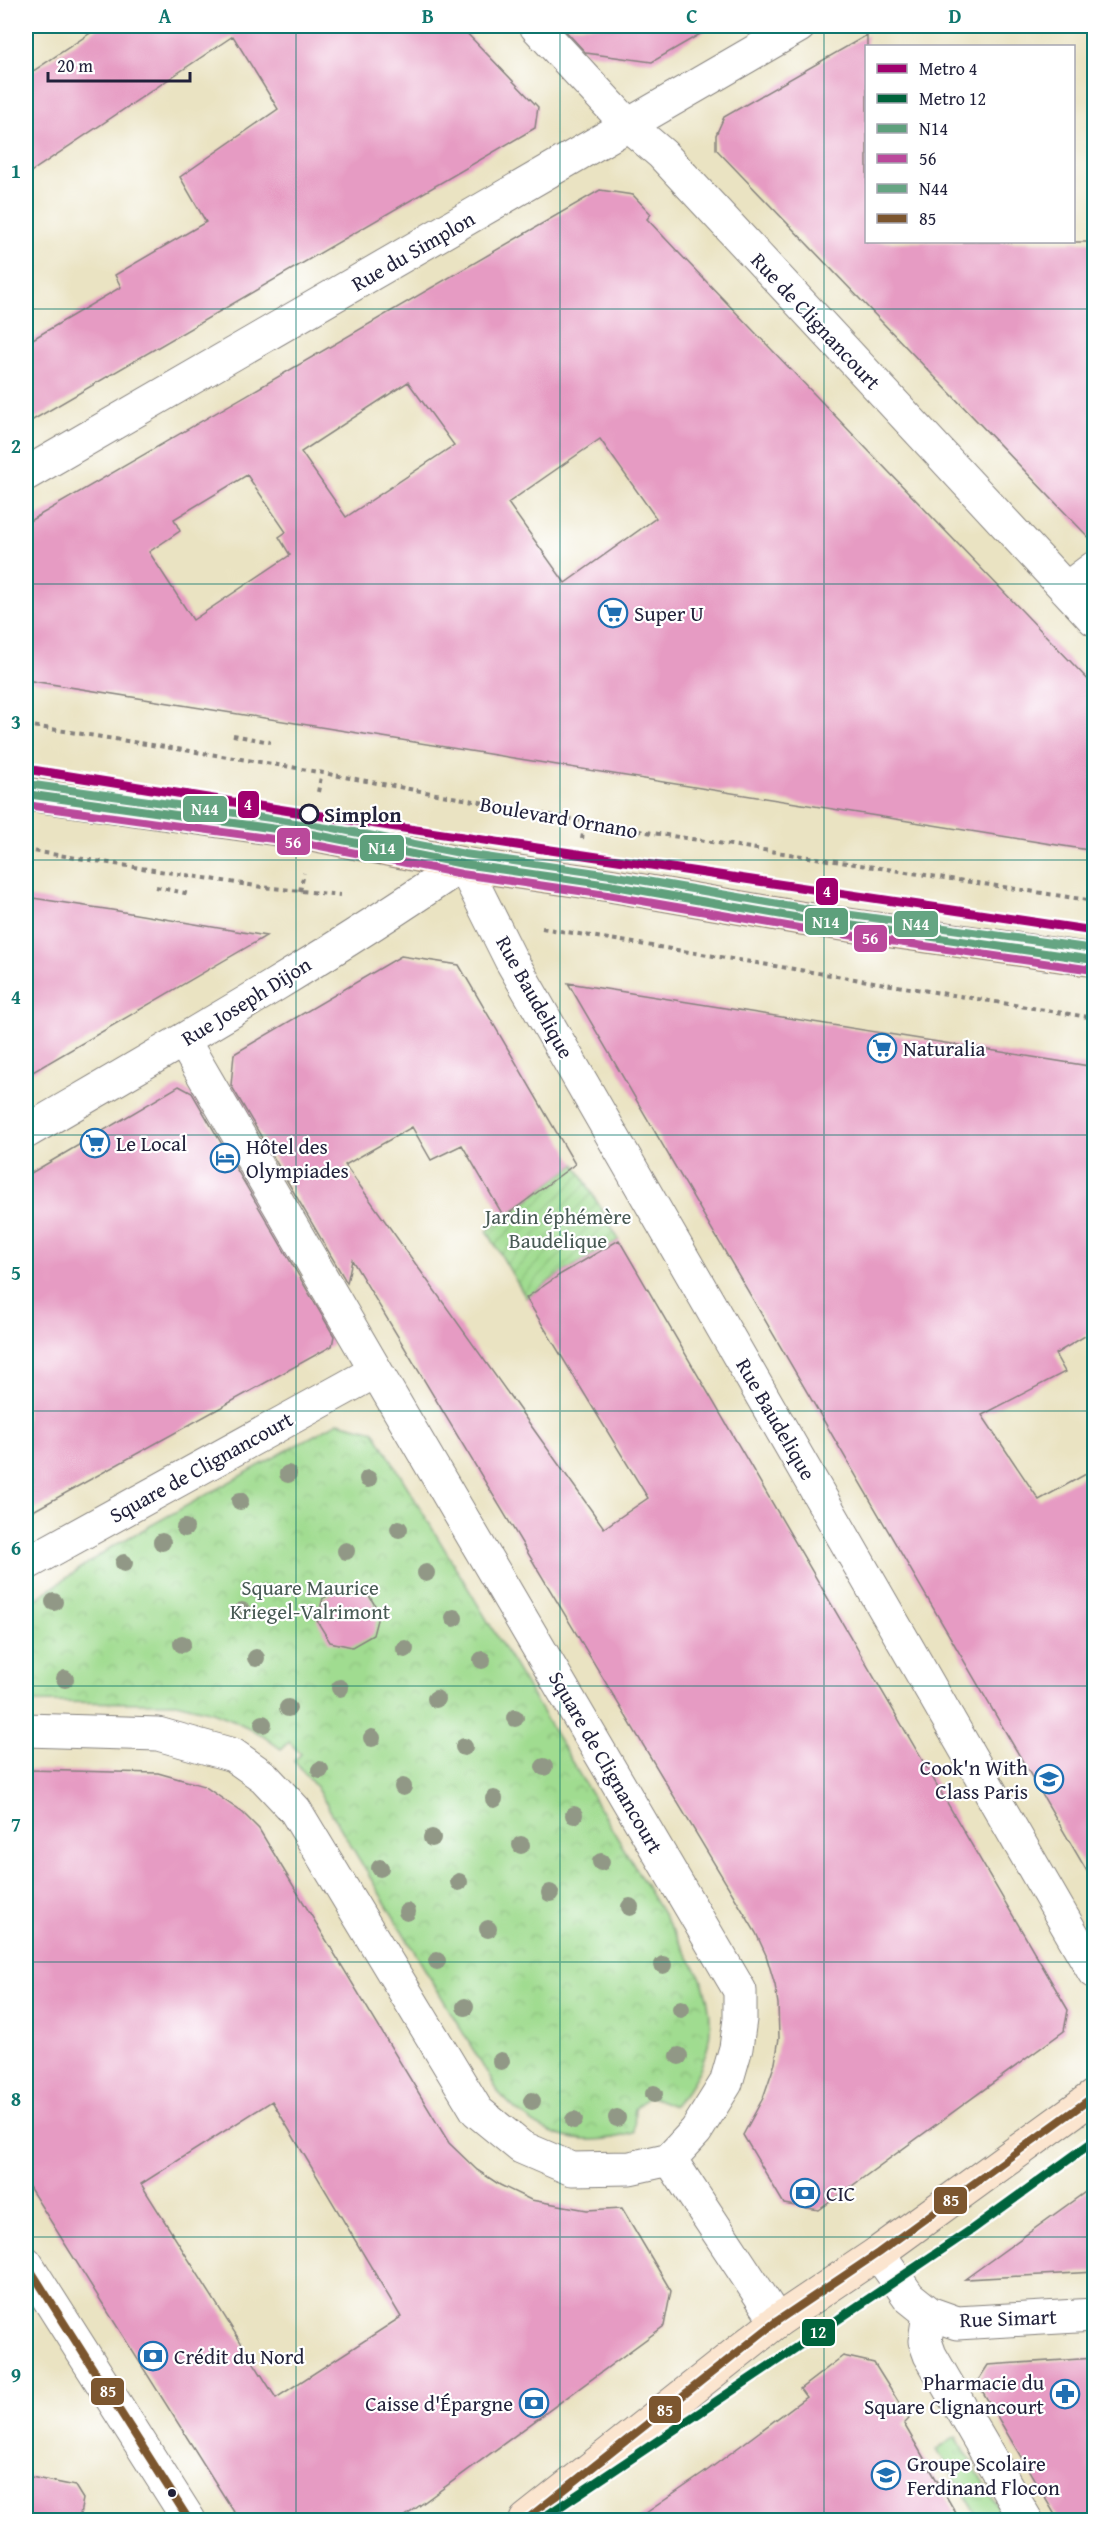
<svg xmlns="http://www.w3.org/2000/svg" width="1120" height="2546" font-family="'Gentium Book Plus',serif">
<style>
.grass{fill:url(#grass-tufts);stroke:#617f66;stroke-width:1.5}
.park{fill:url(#park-crowns);stroke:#617f66;stroke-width:1.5}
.garden{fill:url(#garden-furrows);stroke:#617f66;stroke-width:1.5}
.building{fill:#e69bc3;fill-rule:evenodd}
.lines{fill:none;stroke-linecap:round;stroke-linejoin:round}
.street-casing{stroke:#86827e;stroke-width:35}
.secondary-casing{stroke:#86827e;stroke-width:35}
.primary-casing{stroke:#86827e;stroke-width:35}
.path{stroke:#86827e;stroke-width:4;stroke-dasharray:4.5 4.5;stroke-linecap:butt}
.street{stroke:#fff;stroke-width:33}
.secondary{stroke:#fbe5cf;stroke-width:33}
.primary{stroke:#f6be86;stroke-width:33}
.bus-1-casing{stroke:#fff;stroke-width:12}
.bus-2-casing{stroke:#fff;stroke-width:12}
.bus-3-casing{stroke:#fff;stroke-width:12}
.bus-4-casing{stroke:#fff;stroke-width:12}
.bus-1{stroke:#5ea07c;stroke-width:8}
.bus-2{stroke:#ba499b;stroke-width:8}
.bus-3{stroke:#66a583;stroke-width:8}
.bus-4{stroke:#7c562f;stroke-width:8}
.metro-1-casing{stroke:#fff;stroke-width:14}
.metro-2-casing{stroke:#fff;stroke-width:14}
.metro-1{stroke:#a0006e;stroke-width:9}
.metro-2{stroke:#00643c;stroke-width:9}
.tree{fill:#919886}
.grid{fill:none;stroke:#0f766e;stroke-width:1.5;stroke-opacity:0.55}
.stop-dot{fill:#fff;stroke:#22223b;stroke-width:3}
.bus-dot{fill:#22223b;stroke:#fff;stroke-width:2}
.labels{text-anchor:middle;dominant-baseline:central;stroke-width:4.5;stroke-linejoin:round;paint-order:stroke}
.street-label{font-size:21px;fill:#22223b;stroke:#fff}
.poi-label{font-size:21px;fill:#22223b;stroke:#fff;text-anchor:start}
.stop-label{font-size:21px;font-weight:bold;fill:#22223b;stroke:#fff;text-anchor:start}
.park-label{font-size:21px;fill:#485a54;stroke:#fff}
.line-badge{stroke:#fff;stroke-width:2}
.badge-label{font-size:16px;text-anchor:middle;font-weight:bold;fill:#fff}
.neatline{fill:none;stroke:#0f766e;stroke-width:2}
.grid-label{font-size:20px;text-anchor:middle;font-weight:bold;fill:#0f766e}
</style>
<defs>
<pattern id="grass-tufts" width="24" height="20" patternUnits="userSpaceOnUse" patternTransform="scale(1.5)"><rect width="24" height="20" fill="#a0dc90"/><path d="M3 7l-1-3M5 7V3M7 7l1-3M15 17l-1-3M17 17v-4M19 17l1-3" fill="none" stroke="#8abc7d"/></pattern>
<pattern id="park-crowns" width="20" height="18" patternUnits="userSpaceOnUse" patternTransform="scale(1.5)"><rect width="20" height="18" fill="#a0dc90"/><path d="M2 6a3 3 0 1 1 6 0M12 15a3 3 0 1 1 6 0" fill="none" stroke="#8abc7d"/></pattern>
<pattern id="garden-furrows" width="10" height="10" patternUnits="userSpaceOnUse" patternTransform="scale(1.5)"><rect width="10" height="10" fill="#a0dc90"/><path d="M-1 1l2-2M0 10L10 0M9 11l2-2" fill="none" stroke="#8abc7d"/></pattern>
</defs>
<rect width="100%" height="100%" fill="#fff"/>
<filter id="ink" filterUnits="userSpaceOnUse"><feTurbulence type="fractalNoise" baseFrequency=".0167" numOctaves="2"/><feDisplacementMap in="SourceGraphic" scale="12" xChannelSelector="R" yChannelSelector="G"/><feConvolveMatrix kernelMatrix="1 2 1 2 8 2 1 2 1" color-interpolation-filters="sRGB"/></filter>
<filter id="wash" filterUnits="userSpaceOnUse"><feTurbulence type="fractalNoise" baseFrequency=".008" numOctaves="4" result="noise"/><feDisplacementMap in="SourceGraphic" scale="24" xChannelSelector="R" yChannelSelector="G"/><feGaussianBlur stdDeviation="1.35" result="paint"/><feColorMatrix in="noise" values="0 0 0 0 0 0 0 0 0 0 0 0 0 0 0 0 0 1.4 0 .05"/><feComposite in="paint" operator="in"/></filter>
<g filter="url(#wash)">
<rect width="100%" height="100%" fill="#eae3c2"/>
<path class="grass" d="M956,2437L1006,2520H979L937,2449Z"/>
<path class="park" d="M338,1422L374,1431L700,1976C720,2026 710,2067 674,2106L649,2096L635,2108L634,2133C578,2150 538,2136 499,2093L316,1787L294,1761L301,1754L289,1742L281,1749L257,1732L233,1720L213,1712L176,1703L26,1702V1606L110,1548Z"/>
<path class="garden" d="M575,1164L619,1240L561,1274L526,1298L487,1231Z"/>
<g id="blocks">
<path class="building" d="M101,26H460L538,107L535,128L26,424V343L121,287L115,275L206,222L180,177L278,109L233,36L26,175V76Z
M561,26H714L652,62L586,53Z
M867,35V242H1095V544L716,149V135L724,117Z
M600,190L633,195L651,214L647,219L679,253L1095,687V851L26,680V523ZM408,382L454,445L346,517L301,452ZM600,439L656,518L565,583L508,503ZM247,475L286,532L279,537L290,555L193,620L149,552L180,531L174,519Z
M26,897L112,910L266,936L26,1076Z
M401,956L459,965L575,1164L504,1217L462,1145L431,1160L412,1127L345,1165L604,1528L648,1498L526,1298L561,1274L619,1240L1068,2010L1064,2031L819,2210L784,2204L743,2135L763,2098L775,2063L779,2038L778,2004L775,1985L766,1955L756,1933L352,1260L347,1283L231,1085L234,1054Z
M568,983L1095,1067V1330L1055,1354L1065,1372L982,1415L1039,1500L1095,1469V1885Z
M179,1086L192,1093L334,1336L332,1346L26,1515V1176Z
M344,1587L367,1592L379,1612L373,1635L352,1647L330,1642L317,1621L323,1598Z
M26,1770L158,1773L204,1786L243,1813L259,1829L449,2143L477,2170L500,2185L531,2200L587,2210L622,2208L671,2291L664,2326L400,2520H239L26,2182ZM272,2101L401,2317L276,2398L141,2184Z
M1095,2185V2272L965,2279Z
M843,2356L874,2363L909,2419L904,2424L960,2520H636L704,2473L806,2397L800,2389Z
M1095,2358V2520H1058L977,2382L988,2365Z
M26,2476L75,2486L83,2499L79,2520H26Z"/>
</g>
</g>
<g filter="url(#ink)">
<use href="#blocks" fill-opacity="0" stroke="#86827e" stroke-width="1.5"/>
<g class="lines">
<g class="street-casing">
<path id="street" d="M536,26L628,125L662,154L1094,619
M26,474L799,26
M1066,589L1094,568
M183,1040L376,1371
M26,1132C173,1046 322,961 463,864L511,960L1094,1972
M26,1564L376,1371L740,1991V2019L736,2048L726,2083L696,2131L670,2159L630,2168L572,2169L521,2147L477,2111L295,1810L264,1777L233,1755L158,1734L26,1730
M670,2159L777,2321
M878,2253L909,2297L929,2313L957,2323L1094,2315
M26,2263L189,2520
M929,2313L925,2341L930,2355L1026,2520"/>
</g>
<g class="secondary-casing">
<path id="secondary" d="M526,2520L777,2321L878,2253L1094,2096"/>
</g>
<g class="primary-casing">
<path id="primary" d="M26,794L312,834L463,864L609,885L800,918L1094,960"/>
</g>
<path class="path" d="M26,725L291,767L614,827L1094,901
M233,735L270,742
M318,792L322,772
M582,839L585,822
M26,850L262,887L340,895
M156,887L190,894
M300,891L304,873
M542,928L1094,1018"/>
<use href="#street" class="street"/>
<use href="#secondary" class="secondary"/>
<use href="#primary" class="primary"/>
<g class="bus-1-casing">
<path id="bus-1" d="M26,794L312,834L463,864L609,885L800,918L1094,960"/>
</g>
<g class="bus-2-casing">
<path id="bus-2" d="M26,805L310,844L462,874L607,895L799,928L1093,970"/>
</g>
<g class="bus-3-casing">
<path id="bus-3" d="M27,784L313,824L465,854L611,875L802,908L1094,949"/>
</g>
<g class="bus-4-casing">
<path id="bus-4" d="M26,2263L189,2520
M526,2520L777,2321L878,2253L1094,2096"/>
</g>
<use href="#bus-1" class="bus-1"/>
<use href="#bus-2" class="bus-2"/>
<use href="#bus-3" class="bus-3"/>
<use href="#bus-4" class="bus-4"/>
<g class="metro-1-casing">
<path id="metro-1" d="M26,769L309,814L1094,931"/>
</g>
<g class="metro-2-casing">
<path id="metro-2" d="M540,2520L971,2230L1094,2141"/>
</g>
<use href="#metro-1" class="metro-1"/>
<use href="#metro-2" class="metro-2"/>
</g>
<g class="tree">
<circle cx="288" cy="1474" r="9"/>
<circle cx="368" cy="1479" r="9"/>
<circle cx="240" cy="1501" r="9"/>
<circle cx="185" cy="1528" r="9"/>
<circle cx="399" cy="1529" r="9"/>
<circle cx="162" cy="1542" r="9"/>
<circle cx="346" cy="1551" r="9"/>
<circle cx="124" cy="1563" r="9"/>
<circle cx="426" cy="1573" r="9"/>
<circle cx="54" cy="1602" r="9"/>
<circle cx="242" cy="1611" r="9"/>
<circle cx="454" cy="1618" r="9"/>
<circle cx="182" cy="1644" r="9"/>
<circle cx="405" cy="1649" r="9"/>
<circle cx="256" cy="1658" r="9"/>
<circle cx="482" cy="1660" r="9"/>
<circle cx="65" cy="1679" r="9"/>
<circle cx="340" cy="1688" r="9"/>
<circle cx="436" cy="1699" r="9"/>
<circle cx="288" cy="1708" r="9"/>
<circle cx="515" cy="1718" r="9"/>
<circle cx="263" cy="1724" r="9"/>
<circle cx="372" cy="1738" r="9"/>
<circle cx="464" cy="1747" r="9"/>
<circle cx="544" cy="1767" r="9"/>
<circle cx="320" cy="1770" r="9"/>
<circle cx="403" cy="1787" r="9"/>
<circle cx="494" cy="1799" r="9"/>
<circle cx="574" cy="1815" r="9"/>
<circle cx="432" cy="1838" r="9"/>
<circle cx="521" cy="1845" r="9"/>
<circle cx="601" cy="1862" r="9"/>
<circle cx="380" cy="1868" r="9"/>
<circle cx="459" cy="1882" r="9"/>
<circle cx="550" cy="1893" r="9"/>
<circle cx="630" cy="1907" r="9"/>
<circle cx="407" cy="1912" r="9"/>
<circle cx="488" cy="1929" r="9"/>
<circle cx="437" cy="1961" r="9"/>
<circle cx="663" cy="1965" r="9"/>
<circle cx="465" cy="2007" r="9"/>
<circle cx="681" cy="2009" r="9"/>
<circle cx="679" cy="2056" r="9"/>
<circle cx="501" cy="2061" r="9"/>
<circle cx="654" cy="2094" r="9"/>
<circle cx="532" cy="2101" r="9"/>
<circle cx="617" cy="2118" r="9"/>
<circle cx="574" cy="2120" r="9"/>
</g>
</g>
<path class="grid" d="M296,26V2520M560,26V2520M824,26V2520M26,309H1094M26,584H1094M26,860H1094M26,1135H1094M26,1411H1094M26,1686H1094M26,1962H1094M26,2237H1094"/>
<defs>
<g id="supermarket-ring" transform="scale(1.5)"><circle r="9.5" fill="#fff" stroke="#1f6fb2" stroke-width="1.5"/><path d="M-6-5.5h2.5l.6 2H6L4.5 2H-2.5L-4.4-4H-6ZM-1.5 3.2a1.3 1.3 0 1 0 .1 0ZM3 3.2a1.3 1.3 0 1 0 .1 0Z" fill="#1f6fb2"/></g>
<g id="hotel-ring" transform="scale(1.5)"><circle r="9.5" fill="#fff" stroke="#1f6fb2" stroke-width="1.5"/><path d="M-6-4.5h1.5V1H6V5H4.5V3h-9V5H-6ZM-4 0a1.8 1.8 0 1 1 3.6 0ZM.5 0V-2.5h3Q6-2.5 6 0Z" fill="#1f6fb2"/></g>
<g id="school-ring" transform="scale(1.5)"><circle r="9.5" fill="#fff" stroke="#1f6fb2" stroke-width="1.5"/><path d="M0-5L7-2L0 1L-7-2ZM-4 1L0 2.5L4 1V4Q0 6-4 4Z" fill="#1f6fb2"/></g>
<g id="bank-ring" transform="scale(1.5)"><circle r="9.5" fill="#fff" stroke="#1f6fb2" stroke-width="1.5"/><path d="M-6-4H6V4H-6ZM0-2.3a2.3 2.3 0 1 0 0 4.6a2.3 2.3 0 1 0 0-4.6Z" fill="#1f6fb2"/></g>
<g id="pharmacy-ring" transform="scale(1.5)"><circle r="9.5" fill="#fff" stroke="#1f6fb2" stroke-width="1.5"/><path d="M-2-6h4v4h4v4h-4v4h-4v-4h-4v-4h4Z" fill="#1f6fb2"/></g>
</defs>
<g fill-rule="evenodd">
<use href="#supermarket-ring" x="613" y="613"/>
<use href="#supermarket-ring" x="882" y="1048"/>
<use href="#supermarket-ring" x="95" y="1143"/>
<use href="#hotel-ring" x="225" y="1158"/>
<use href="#school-ring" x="1049" y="1779"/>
<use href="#bank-ring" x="805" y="2193"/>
<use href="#bank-ring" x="153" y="2356"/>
<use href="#pharmacy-ring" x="1065" y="2394"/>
<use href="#bank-ring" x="534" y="2403"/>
<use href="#school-ring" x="886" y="2475"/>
</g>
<circle class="stop-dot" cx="309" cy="814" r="9"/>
<circle class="bus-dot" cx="172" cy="2493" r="5"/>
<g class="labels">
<g class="street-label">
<text transform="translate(413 251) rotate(-30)">Rue du Simplon</text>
<text transform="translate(816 321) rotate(47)">Rue de Clignancourt</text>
<text transform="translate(559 817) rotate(10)">Boulevard Ornano</text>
<text transform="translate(535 997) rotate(61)">Rue Baudelique</text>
<text transform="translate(246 1001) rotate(-32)">Rue Joseph Dijon</text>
<text transform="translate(776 1419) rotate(60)">Rue Baudelique</text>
<text transform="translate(201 1467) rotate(-29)">Square de Clignancourt</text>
<text transform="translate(606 1762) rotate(60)">Square de Clignancourt</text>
<text transform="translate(1008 2318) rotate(-2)">Rue Simart</text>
</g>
<g class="poi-label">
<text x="634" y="613">Super U</text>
<text x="903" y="1048">Naturalia</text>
<text x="116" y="1143">Le Local</text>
<text x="246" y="1146">Hôtel des<tspan x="246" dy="24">Olympiades</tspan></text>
<text x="1028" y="1767" text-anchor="end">Cook'n With<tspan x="1028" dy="24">Class Paris</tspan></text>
<text x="826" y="2193">CIC</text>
<text x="174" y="2356">Crédit du Nord</text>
<text x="1044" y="2382" text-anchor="end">Pharmacie du<tspan x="1044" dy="24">Square Clignancourt</tspan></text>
<text x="513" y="2403" text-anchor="end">Caisse d'Épargne</text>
<text x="907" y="2463">Groupe Scolaire<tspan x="907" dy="24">Ferdinand Flocon</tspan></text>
</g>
<g class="stop-label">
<text x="324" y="814">Simplon</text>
</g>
<g class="park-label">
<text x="558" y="1216">Jardin éphémère<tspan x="558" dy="24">Baudelique</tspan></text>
<text x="310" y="1587">Square Maurice<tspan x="310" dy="24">Kriegel-Valrimont</tspan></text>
</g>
</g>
<g class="line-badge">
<rect x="237" y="790" width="23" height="29" rx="6" fill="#a0006e"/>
<rect x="182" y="795" width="46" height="28" rx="6" fill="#66a583"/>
<rect x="276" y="827" width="35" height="29" rx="6" fill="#ba499b"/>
<rect x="359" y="834" width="46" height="28" rx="6" fill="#5ea07c"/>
<rect x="815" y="877" width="24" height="29" rx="6" fill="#a0006e"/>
<rect x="804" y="907" width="45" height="29" rx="6" fill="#5ea07c"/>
<rect x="893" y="910" width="46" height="28" rx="6" fill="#66a583"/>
<rect x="853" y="924" width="35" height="29" rx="6" fill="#ba499b"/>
<rect x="933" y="2186" width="35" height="29" rx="6" fill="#7c562f"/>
<rect x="801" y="2318" width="35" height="29" rx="6" fill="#00643c"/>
<rect x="90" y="2377" width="35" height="29" rx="6" fill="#7c562f"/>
<rect x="648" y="2395" width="34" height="29" rx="6" fill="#7c562f"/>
</g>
<g class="badge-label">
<text x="248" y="810">4</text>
<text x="205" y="815">N44</text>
<text x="293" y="848">56</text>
<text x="382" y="854">N14</text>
<text x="827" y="897">4</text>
<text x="826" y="928">N14</text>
<text x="916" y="930">N44</text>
<text x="870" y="944">56</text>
<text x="951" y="2206">85</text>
<text x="818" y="2338">12</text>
<text x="108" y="2397">85</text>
<text x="665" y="2416">85</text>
</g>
<rect width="1120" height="2546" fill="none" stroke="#fff" stroke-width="66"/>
<rect x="865" y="45" width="210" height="198" fill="#ffffff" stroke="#a7a7b1" stroke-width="1.5"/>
<rect x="877" y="64" width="30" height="9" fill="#a0006e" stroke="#a7a7b1" stroke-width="1.5"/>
<text x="919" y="75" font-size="18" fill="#22223b">Metro 4</text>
<rect x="877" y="94" width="30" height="9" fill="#00643c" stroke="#a7a7b1" stroke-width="1.5"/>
<text x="919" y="105" font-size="18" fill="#22223b">Metro 12</text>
<rect x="877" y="124" width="30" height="9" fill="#5ea07c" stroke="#a7a7b1" stroke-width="1.5"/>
<text x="919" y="135" font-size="18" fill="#22223b">N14</text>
<rect x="877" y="154" width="30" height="9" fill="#ba499b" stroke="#a7a7b1" stroke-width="1.5"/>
<text x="919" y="165" font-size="18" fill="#22223b">56</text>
<rect x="877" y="184" width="30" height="9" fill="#66a583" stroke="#a7a7b1" stroke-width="1.5"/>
<text x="919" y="195" font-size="18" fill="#22223b">N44</text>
<rect x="877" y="214" width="30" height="9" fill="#7c562f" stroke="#a7a7b1" stroke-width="1.5"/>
<text x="919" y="225" font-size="18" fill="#22223b">85</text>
<path d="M48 72v9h142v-9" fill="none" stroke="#22223b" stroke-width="3"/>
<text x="57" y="72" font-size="18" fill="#22223b" stroke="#ffffff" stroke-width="4.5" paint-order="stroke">20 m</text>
<rect x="33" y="33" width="1054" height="2480" class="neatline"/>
<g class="grid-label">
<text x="165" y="23">A</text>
<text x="428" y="23">B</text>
<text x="692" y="23">C</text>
<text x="955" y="23">D</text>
<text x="16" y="178">1</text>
<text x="16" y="453">2</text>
<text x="16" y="729">3</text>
<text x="16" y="1004">4</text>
<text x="16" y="1280">5</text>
<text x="16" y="1555">6</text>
<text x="16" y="1831">7</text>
<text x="16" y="2106">8</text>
<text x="16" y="2382">9</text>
</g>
</svg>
